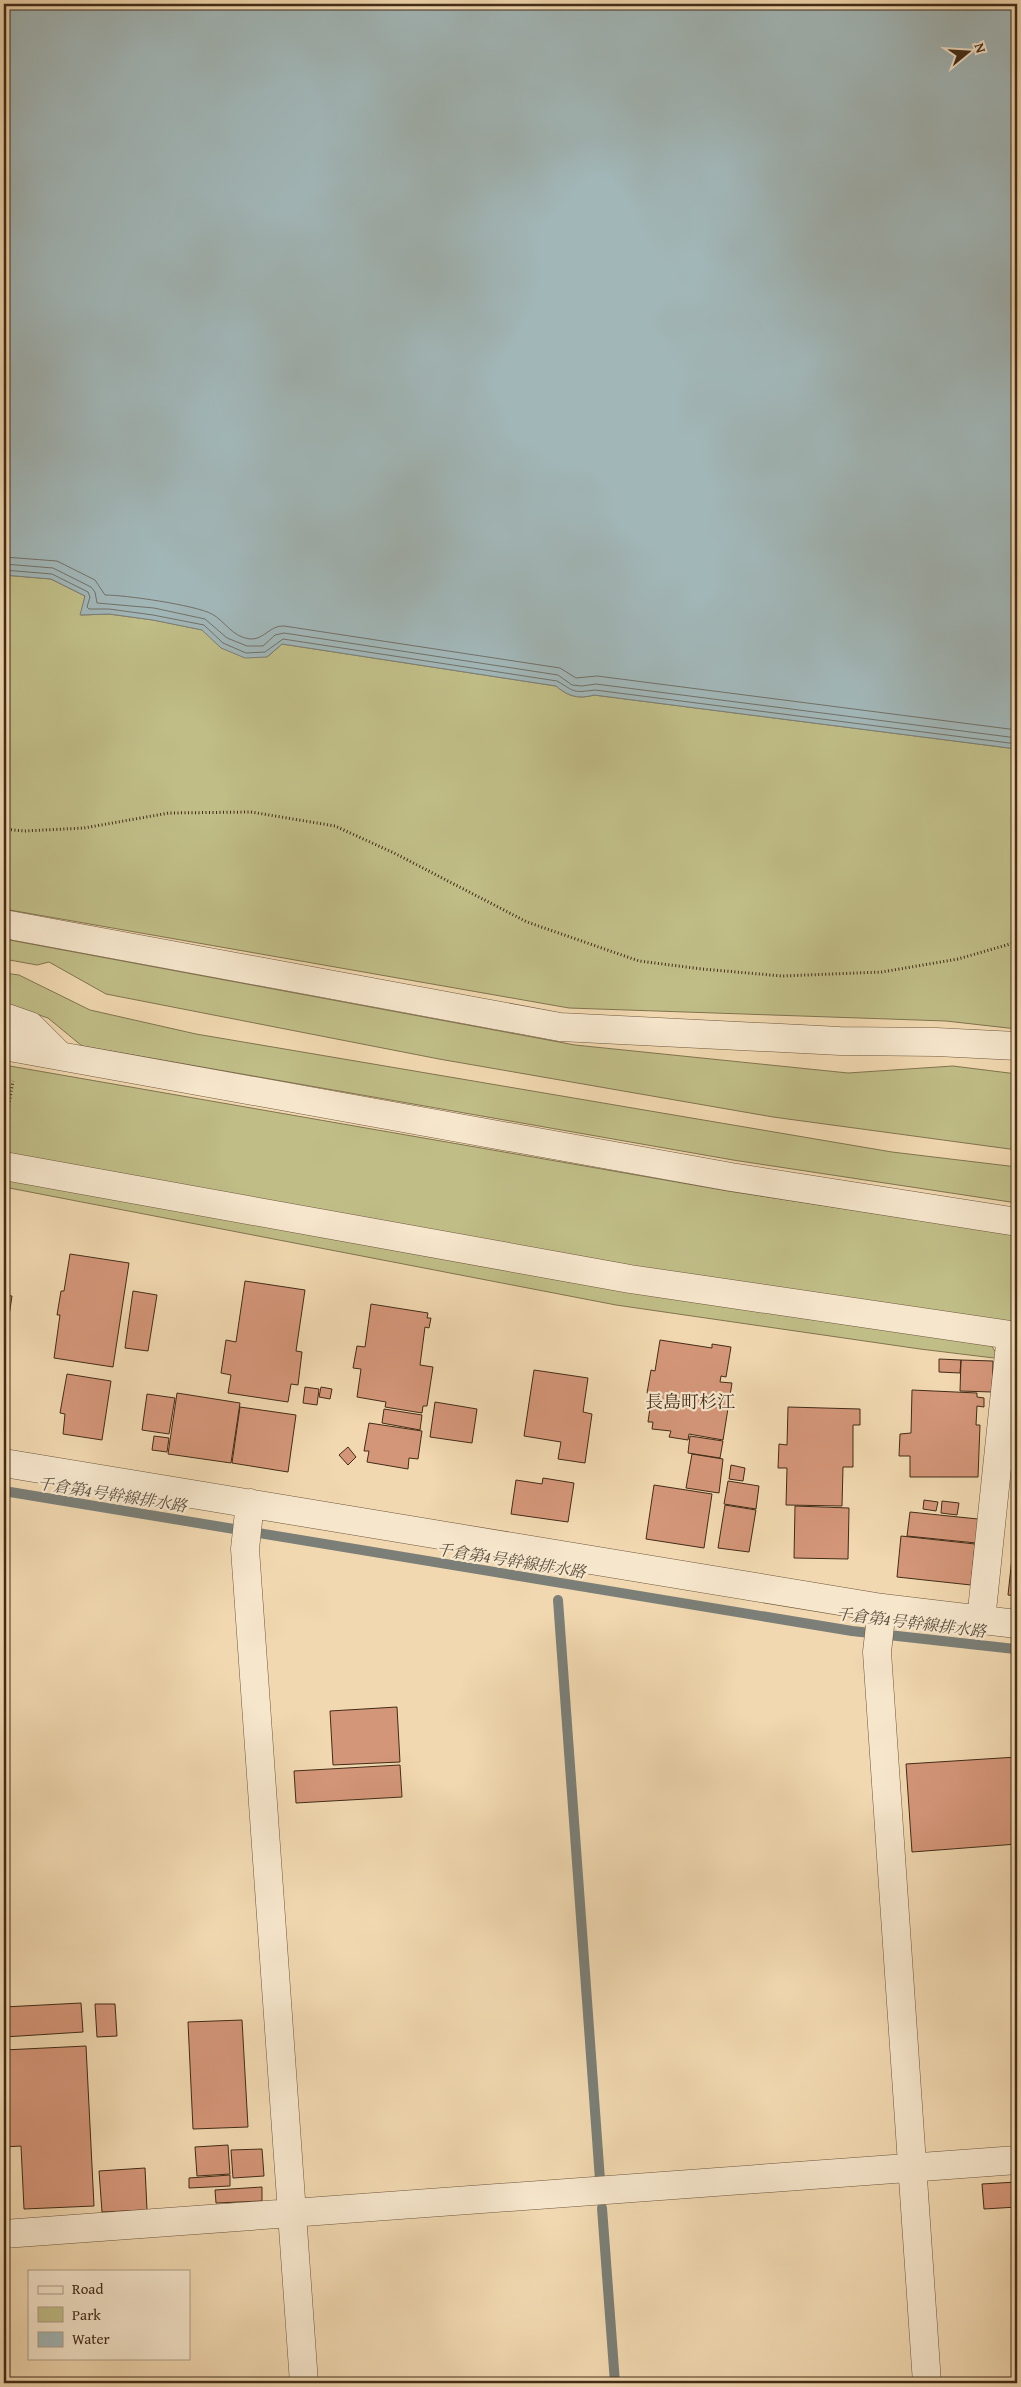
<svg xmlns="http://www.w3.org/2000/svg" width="1021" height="2387" font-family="'Gentium Book Plus','Noto Serif JP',serif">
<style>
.green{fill:#c0bd87;stroke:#81744f}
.water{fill:#a1b6b7;stroke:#7b7f77}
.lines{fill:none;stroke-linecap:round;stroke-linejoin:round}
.shore{stroke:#727167;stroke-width:1}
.stream{stroke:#7b7f77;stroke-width:10}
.building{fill:#d49679;stroke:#422c17}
.minor-casing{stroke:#6e573d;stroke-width:29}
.path{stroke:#422c17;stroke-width:3;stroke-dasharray:1 2.5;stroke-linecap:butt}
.minor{stroke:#f6e6cc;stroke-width:28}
.labels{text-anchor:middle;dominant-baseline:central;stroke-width:4.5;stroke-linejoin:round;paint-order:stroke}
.water-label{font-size:16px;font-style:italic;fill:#5a4e3f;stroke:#f6e6cc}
.quarter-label{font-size:18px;fill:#422c17;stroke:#f6e6cc}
</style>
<rect width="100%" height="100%" fill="#f1d8b0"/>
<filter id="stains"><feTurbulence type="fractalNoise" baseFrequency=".004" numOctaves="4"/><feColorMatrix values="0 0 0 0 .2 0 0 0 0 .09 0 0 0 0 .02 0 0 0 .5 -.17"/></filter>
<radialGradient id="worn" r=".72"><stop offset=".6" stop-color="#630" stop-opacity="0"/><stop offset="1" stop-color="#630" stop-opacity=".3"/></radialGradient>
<path class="green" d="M4,575L51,579L85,596L81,615L109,614L153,620L203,630L221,648L267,657L282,644L556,686C569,697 579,699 594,695L1017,749V1029L946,1021L569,1008L4,909Z
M4,939L575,1045L848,1073L953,1066L1017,1074V1150L773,1117L439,1059L106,994L49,962L37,965L4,959Z
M4,973L19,975L90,1010L196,1034L892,1152L1017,1167V1203L733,1160L82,1046L48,1018L4,1003Z
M4,1065L728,1191L1017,1235V1325L639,1267L4,1155Z
M4,1178L988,1340L996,1353L994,1358L920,1349L616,1305L4,1187Z"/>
<path class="water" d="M4,4H1017V749L594,695C579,699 569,697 556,686L282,644L267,657L245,658L221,648L202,630L153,620L109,614L80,615L85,596L51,579L4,575Z"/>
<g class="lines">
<path class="shore" d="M4,557L57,561L95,580L105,595C125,595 195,605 212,614C225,621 232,637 250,639C264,640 270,625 284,626L560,668L576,678L597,676L1017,730
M4,564L53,568L91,587L95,592L97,603L154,608L205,619L227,638L247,646H263L275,635L284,633L558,675L572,685L582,686L596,684L1017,738
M4,570L52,574L88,592L90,597L87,607L89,609H109L153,615L204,625L223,643L246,653L265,652L283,639L557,681C576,692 572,693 595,690L1017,744"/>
<path class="stream" d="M4,1491L852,1631L1015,1649
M558,1600L600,2180
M602,2208L615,2383"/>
</g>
<path class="building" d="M70,1254L129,1263L113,1367L54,1358L60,1315H57L61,1291H64Z
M245,1281L305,1290L296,1351L302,1352L298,1385L291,1384L288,1402L228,1393L231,1375L221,1373L226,1340L236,1342Z
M133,1291L157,1295L148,1351L125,1348Z
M4,1295L12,1296L4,1349Z
M371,1304L428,1313L427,1318H431L429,1328L425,1327L420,1365L433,1367L427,1406H423L422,1413L385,1407L386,1402L357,1397L361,1369L353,1368L357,1346L365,1347Z
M660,1340L712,1348V1344L731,1347L726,1377L721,1376L720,1382L732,1383L723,1440L689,1434L688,1440L669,1437L671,1431L652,1429L653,1422H648L652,1394L647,1393L651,1370L655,1371Z
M939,1359L961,1360L960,1373L939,1372Z
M961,1360L993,1361L992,1392L960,1391Z
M534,1370L588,1378L583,1412L592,1414L585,1463L558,1459L561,1442L524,1436Z
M67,1374L111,1381L102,1440L63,1434L65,1414L60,1413Z
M305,1387L319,1389L317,1405L303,1403Z
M321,1387L332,1389L330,1399L319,1397Z
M912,1390L977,1393V1397L984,1398V1407L977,1406L976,1425H980L978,1477H910V1456H899L900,1434L911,1433Z
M177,1393L240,1403L231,1463L168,1454Z
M147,1394L175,1398L169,1434L142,1430Z
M435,1402L477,1409L472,1443L430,1437Z
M240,1407L296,1415L288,1472L232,1463Z
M788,1407L860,1409V1425H853V1467H843L842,1506L786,1505L787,1468H778L779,1444L787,1445Z
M384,1409L422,1415L420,1430L382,1423Z
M369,1423L422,1431L418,1459L409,1458L408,1469L367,1462L369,1451H364Z
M154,1436L169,1438L167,1452L152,1450Z
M690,1436L723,1441L720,1458L688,1453Z
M348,1447L356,1457L348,1465L339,1455Z
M692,1454L723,1459L719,1493L686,1488Z
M731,1465L745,1468L743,1481L729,1479Z
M543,1478L574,1483L568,1522L511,1514L516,1480L542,1484Z
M728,1481L759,1486L756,1509L724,1504Z
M654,1485L712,1494L704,1548L646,1539Z
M924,1500L938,1502L936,1511L923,1509Z
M942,1501L959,1503L957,1515L941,1513Z
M725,1505L756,1510L749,1552L718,1548Z
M795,1506L849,1508L848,1559L794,1558Z
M910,1512L978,1519L976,1543L907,1536Z
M1015,1518L1017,1519V1537H1013Z
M901,1536L975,1544L971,1585L897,1577Z
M1014,1539H1017V1596L1008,1595Z
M397,1707L400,1762L333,1765L330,1711Z
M1017,1757V1844L912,1852L906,1764Z
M400,1765L402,1797L296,1803L294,1771Z
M81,2003L83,2032L4,2037V2007Z
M95,2004H115L117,2036L97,2037Z
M242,2020L248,2127L193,2129L188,2022Z
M86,2046L94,2206L24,2209L21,2146L4,2147V2050Z
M228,2145L230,2174L197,2176L195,2147Z
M262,2149L264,2176L233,2178L231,2150Z
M145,2168L147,2210L102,2212L99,2171Z
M230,2175V2186L189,2188V2178Z
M1017,2182V2207L984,2209L982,2184Z
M262,2187V2201L216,2203L215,2190Z"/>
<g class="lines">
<g class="minor-casing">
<path id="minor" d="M4,924L560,1027L840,1041L936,1042L1017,1046
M4,1017L30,1026L60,1056
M4,1046L731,1177L1017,1222
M4,1166L630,1279L1017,1336
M4,1463L882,1608L1017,1624
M250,1503L245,1549L304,2383
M882,1608L877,1652L927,2383
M981,1620L1011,1335
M4,2234L1017,2160"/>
</g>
<path class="path" d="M4,829L24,831L84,828L169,813L251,812L335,826L394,853L527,922L639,961L702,969L782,976L882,972L958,959L1017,942
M4,1133L13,1081"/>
<use href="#minor" class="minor"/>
</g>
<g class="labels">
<g class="water-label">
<text transform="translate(112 1494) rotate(9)">千倉第4号幹線排水路</text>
<text transform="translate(511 1560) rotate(9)">千倉第4号幹線排水路</text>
<text transform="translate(911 1622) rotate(7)">千倉第4号幹線排水路</text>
</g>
<g class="quarter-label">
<text x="690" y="1401">長島町杉江</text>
</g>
</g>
<rect width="1021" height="2387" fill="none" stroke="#f1d8b0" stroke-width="20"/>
<rect x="5" y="5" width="1011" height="2377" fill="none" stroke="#422c17" stroke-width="2.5"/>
<rect x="10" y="10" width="1001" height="2367" fill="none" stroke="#422c17"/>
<rect x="28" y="2270" width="162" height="90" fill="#f6e6cc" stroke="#ae9c84"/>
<rect x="38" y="2286" width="25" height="8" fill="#f6e6cc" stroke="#ae9c84"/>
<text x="72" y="2294" font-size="15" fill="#422c17">Road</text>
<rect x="38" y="2307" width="25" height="15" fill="#c0bd87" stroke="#ae9c84"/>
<text x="72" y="2320" font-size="15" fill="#422c17">Park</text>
<rect x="38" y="2332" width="25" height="15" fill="#a1b6b7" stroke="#ae9c84"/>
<text x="72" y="2344" font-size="15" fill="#422c17">Water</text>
<g transform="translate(968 52) rotate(72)" stroke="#f6e6cc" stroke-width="4" paint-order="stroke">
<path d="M0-4L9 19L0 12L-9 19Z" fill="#422c17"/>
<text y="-8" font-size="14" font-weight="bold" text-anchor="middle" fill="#422c17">N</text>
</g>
<rect width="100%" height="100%" filter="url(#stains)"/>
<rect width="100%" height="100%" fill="url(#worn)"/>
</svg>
